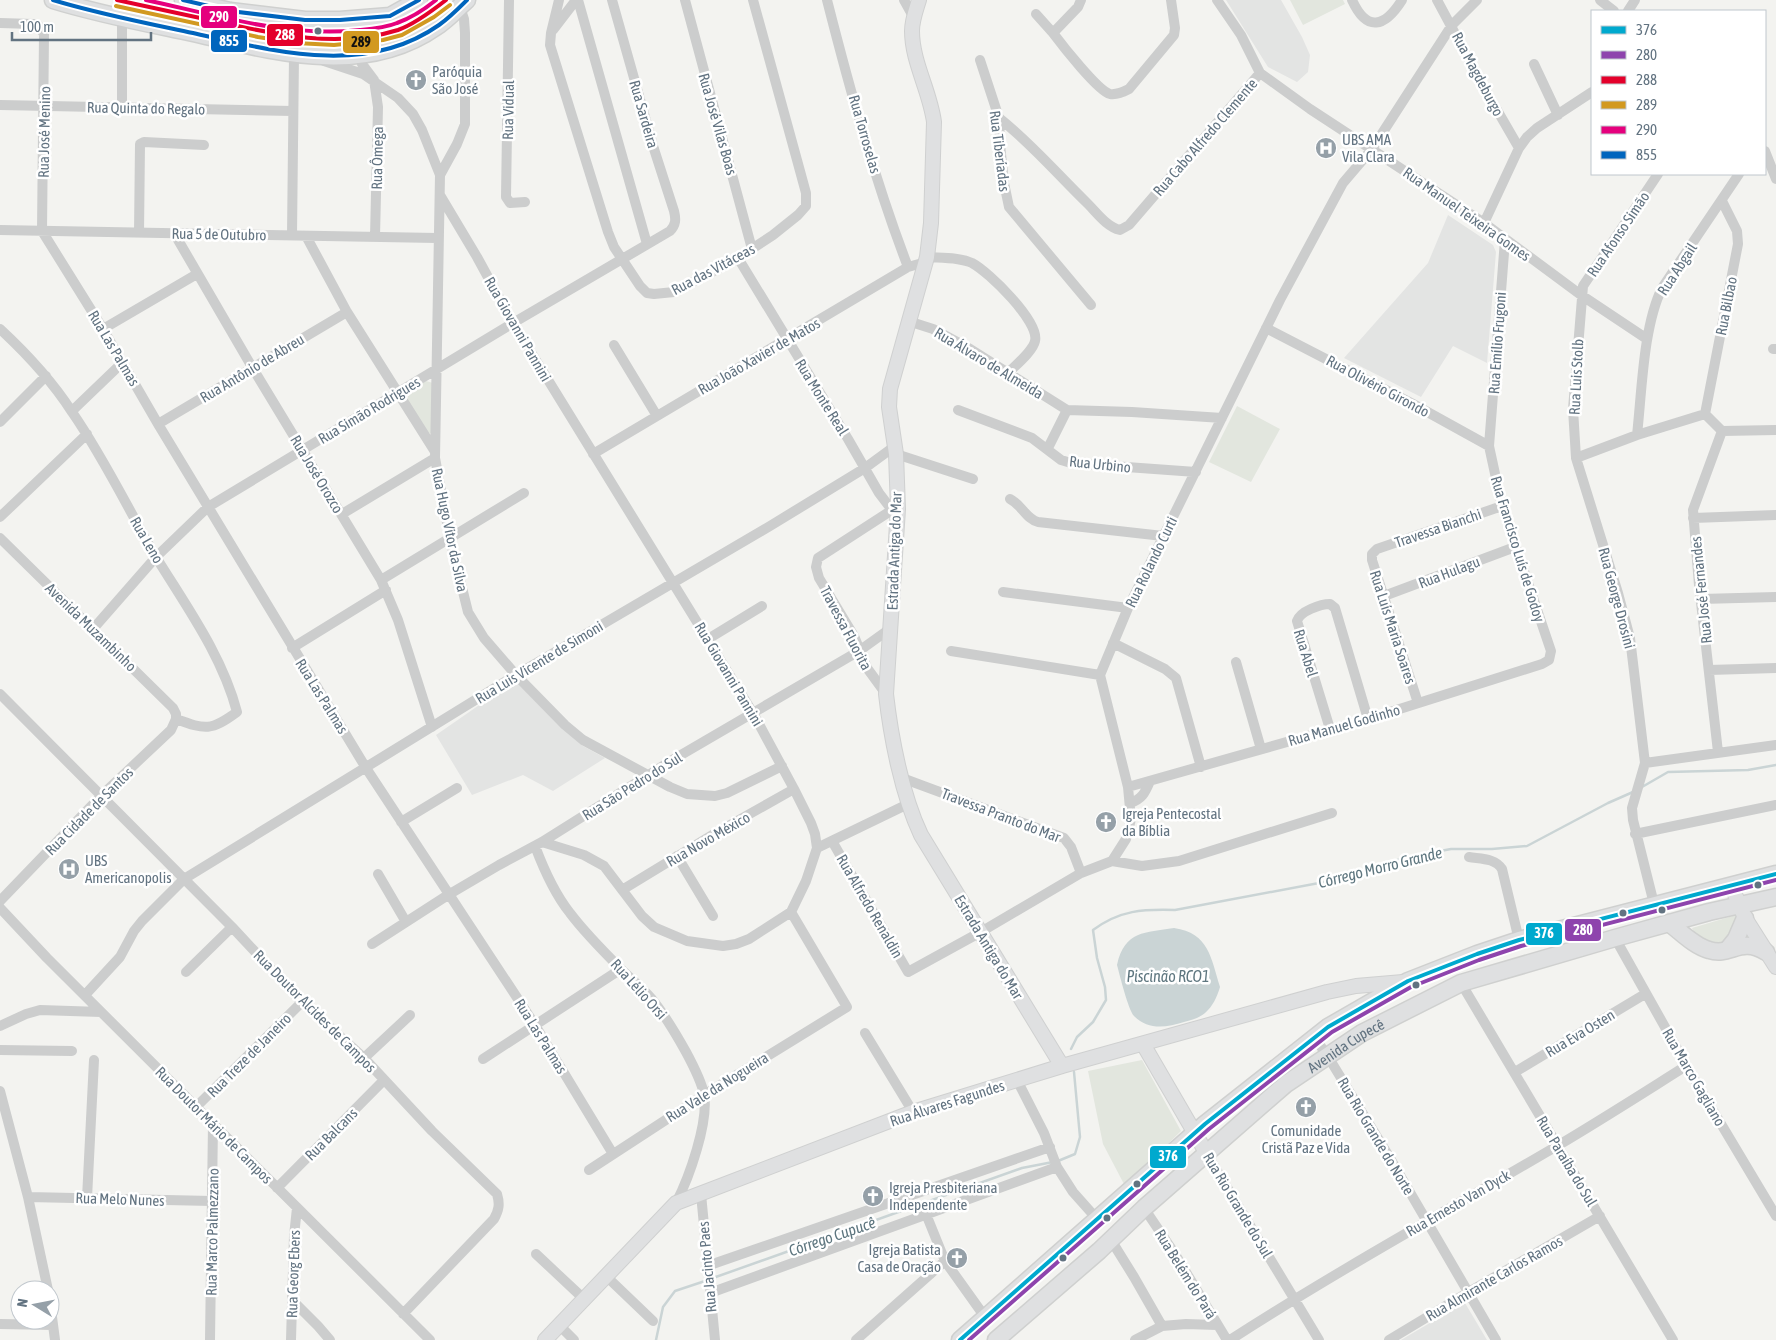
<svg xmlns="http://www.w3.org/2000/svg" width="1776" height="1340" font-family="'Asap Condensed',sans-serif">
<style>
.built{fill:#e3e4e3}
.green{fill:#e2e6de}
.water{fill:#cad4d5}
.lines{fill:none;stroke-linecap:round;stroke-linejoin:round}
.stream{stroke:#cad4d5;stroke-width:2.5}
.secondary-casing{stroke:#cfd0d0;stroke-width:16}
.primary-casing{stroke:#cfd0cf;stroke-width:19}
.street{stroke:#cccdcd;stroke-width:10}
.secondary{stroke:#dfe0e1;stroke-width:14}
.primary{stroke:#dfe0e1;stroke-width:16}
.bus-1-casing{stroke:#fff;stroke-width:8}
.bus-2-casing{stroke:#fff;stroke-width:8}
.bus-3-casing{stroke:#fff;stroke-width:8}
.bus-4-casing{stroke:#fff;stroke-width:8}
.bus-5-casing{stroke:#fff;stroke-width:8}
.bus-6-casing{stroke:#fff;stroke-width:8}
.bus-1{stroke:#00a9ce;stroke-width:4}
.bus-2{stroke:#8e44ad;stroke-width:4}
.bus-3{stroke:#e4002b;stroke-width:4}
.bus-4{stroke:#d29920;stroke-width:4}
.bus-5{stroke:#e5007d;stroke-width:4}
.bus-6{stroke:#0065bd;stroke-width:4}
.bus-dot{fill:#627381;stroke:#fff;stroke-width:2}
.labels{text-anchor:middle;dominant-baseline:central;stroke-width:5;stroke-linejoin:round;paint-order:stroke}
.poi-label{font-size:15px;fill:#627381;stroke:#fff;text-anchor:start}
.street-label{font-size:15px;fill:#627381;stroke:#fff}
.water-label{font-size:16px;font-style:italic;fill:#5e767f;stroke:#fff}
.line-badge{stroke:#fff;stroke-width:2}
.badge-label{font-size:14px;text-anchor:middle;font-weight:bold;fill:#fff}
.pale-badge-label{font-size:14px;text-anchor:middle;font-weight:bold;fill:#111}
</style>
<rect width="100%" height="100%" fill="#f3f3f0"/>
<path class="built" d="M1226,0H1281L1302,37L1310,55L1308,72L1297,82L1268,67Z
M1448,215L1493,245L1496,252L1487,363L1453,346L1421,397L1344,358L1428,263Z
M511,683H517L556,722L583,746L605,758L553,791L523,775L472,795L436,735Z
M1465,1303L1487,1340H1401L1462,1304Z"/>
<path class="green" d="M1290,0H1343L1345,4L1303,25Z
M426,381L433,383L431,433L428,434L405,396L406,393Z
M1237,406L1280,429L1251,482L1209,462Z
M1736,915L1738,923V933L1718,947C1708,942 1696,939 1692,928Z
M1142,1060L1181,1131L1125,1186L1103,1144L1088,1071Z"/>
<path class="water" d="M1174,928C1209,933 1211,958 1220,987C1217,997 1213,1006 1205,1013C1199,1018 1192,1020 1184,1022C1167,1027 1149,1031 1134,1016C1128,1009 1120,976 1117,965C1125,930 1145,933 1174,928Z"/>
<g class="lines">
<path class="stream" d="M1642,787L1668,772L1748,770L1776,765
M1071,1049L1077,1037L1093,1022L1106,1000L1105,987L1097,958L1093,930C1120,910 1143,909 1175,910L1356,876L1403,858L1451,849H1492L1527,846L1608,803L1633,792
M1058,1161L1075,1154L1080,1137L1074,1072
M713,1278L1022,1168L1053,1162
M656,1340L663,1307L675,1291L708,1280"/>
<g class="secondary-casing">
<path id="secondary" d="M919,0C916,10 912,20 912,31C912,62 930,91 934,122L931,223L927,257L890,389L889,407L896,454L898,509L886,694C891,738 902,795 921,835L1062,1066
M1731,885L1745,918L1776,967
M1143,1044L1207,1154
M545,1340L676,1203L913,1112L1062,1066L1327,992L1356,986L1403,982"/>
</g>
<g class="primary-casing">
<g id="primary">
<path d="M53,0C98,14 146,23 193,33C272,51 363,78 436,27C447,20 457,9 467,0"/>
<path d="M183,0L230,11L305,20H340L390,16L419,0"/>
<path d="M1669,923C1681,932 1694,946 1709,950C1731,957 1740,936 1766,952"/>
<path d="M1728,949L1736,939L1745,918"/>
<path d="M960,1340L1205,1124L1328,1027L1408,981L1477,954L1519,940L1776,874"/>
<path id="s1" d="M996,1340L1099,1251L1144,1208L1286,1084L1362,1033L1461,983L1615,938L1709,912L1776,897"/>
</g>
</g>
<path class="street" d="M509,0L506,197L510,203L525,202
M559,0L551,33L550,45L608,232L614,247L640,286L647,293L654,294L674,292L738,258L773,235L798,215L806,206V193L797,160L753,0
M578,0L647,244
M685,0L752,249
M827,0C850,90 875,181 908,267
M904,0L914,18
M1081,0L1078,7L1053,33C1062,45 1098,91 1110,94C1117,95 1123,92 1129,89L1174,35L1175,28L1171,0
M1217,0L1241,35L1260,73
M1352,0C1367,33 1385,27 1402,0
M1437,0L1482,84L1519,148
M1600,0L1614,11
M1628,11L1635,0
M1036,14L1053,33
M366,18L361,37L362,64L374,80L378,107L375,237
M0,23L33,24L38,25L44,34L42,231L103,329L158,424L366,768L535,1025L613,1154
M553,30L576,0
M980,60L999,118L1000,144L1004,183L1009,207L1091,305
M324,61L363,74L398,98L413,114L422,130L440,175L435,458L450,539L468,612L484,638L516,675L565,725L583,740L670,787L687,794L715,796L727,793L782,766
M1534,64L1558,115
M1260,73L1310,109L1484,223L1581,295L1647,339
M0,105L293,111
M122,107V18
M999,118C1031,143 1058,175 1088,204C1097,213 1107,227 1120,230L1129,225L1260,73
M1765,151L1776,179
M440,175L457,144L465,124V33L464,19L459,4
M440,195L477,257L513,323L753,713L794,789L811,823L815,834L817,848L806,881L791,912L749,939L736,944L723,946L687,941L654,927L642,916L604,866L584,855L542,842
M1484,223L1519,148L1527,137L1537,128L1592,92
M0,230L437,238
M139,233L140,144L144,142L204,145
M174,233L252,367L381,580L398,620L432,727
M292,235L294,55
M306,236L347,312L434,450
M927,257C941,258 959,257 972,263C989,272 1040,322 1035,341C1033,351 1016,365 1008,373
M738,258L848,439L879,493L892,510
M908,321L933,329L970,349L1067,410L1132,412L1222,418
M1266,328L1413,404L1489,446
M0,329C27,354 52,381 72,412C104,458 128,509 156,557C186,606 222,655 237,712C211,731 206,730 176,719
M103,329L197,274
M614,345L657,416
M1773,349H1776
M958,410L1032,438L1061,460L1071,463L1196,472
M72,411L123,362
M1705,414L1738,244L1737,231L1722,201
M1705,414L1722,431L1776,430
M0,422L46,376
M158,424L347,312
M1637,435C1642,391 1643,327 1662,288L1739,174
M1048,448L1067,410
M593,454L908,267L926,262
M896,454L973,479
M1576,458L1637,435L1705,414
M1010,499C1022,505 1026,519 1038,522L1163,536
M342,514L435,458
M0,517L87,434
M1693,518L1776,515
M0,538L173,708L176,714V719
M381,580L524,493
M1003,592L1128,608
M1384,596L1515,547
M1701,599L1776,597
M93,629L156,557L208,507L513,323L670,231C676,225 676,219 674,211L654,149L612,0
M708,639L762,606
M1113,643L1165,669L1176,678L1201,767
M292,648L386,590
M951,651L1100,675
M1236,662L1261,749
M1709,670L1776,668
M0,694L232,927L302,1002L364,1058L432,1131L497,1194C500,1204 499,1210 494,1219L403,1314
M886,694L867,668L854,636L819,578L816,567L818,558L892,510L897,509
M1418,703L1372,560V554L1377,549L1502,506
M1330,729L1297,621C1300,611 1321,604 1330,604L1335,608L1368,719
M1718,752L1699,585L1693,510L1722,431
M1645,763L1776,745
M902,778L1064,838L1071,847L1081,873
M1128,787L1368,719L1542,664L1549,660L1551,651L1502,506L1489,446L1505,240
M1130,803C1142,799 1145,793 1150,781
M401,822L457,788
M1635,834L1776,805
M832,841L908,972L979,933L1081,873L1112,861L1126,839L1131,819L1128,787L1100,675L1128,608L1280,300L1343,183L1372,149L1452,25L1477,0
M535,846C544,870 554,893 570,913C585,933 604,952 621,969C631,979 642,988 651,998C665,1015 676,1034 686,1052C693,1065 701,1080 704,1094C709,1122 689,1178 676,1203
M817,848L908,804
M677,856L713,916
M1469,857C1481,859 1495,858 1502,869L1519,940
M1112,861L1142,866L1179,861L1332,813
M378,874L406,922
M622,890L714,834L794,789
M0,901L101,796L171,730L176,719
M1654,904L1633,820L1632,808L1645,763L1630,638L1618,593L1576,458L1573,409L1583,286L1658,174
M0,908L47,958L430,1340
M1615,938L1693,1077L1776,1216
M372,944L448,895L499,865L542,842L674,759L859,651L891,628
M186,972L232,927
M1461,983L1673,1340
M85,995L120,957L134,931L142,921L184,879L516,675L770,526L865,468L895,446
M0,1026L26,1014L40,1010L101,1012
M865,1033L913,1112
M1314,1037L1327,1055L1390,1158L1496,1340
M0,1050L72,1051
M364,1058L410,1015
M483,1059L621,969
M1515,1072L1645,994
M1017,1080L1044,1133L1057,1167L1073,1192L1097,1219
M0,1091L28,1197L48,1290
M196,1107L302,1002
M1207,1154L1319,1340
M589,1170L704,1095L847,1007L791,912
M277,1188L384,1080
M701,1194L715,1340
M28,1197L212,1201
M87,1198L94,1060
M1144,1208L1175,1254L1227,1340
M926,1214L945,1261L985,1317
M1111,1240L1134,1277L1162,1326
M536,1254L584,1299
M707,1266L1050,1147
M606,1276L653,1321
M710,1293L1057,1167
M292,1300L318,1326L330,1340
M50,1302L55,1340
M0,1324L53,1325
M559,1325L574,1340
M210,1340L213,1124
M291,1340L294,1236L297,1208
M856,1340L945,1261
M1135,1340L1162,1326L1186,1324L1217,1325
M1230,1340C1337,1271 1448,1210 1557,1146C1601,1120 1643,1093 1686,1066
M1389,1340L1467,1293L1600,1216"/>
<use href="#secondary" class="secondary"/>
<use href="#primary" class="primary"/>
<g class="bus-1-casing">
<path id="bus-1" d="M960,1340L1205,1124L1328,1027L1408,981L1477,954L1519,940L1776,874"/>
</g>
<g class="bus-2-casing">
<path id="bus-2" d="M969,1340L1209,1129L1332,1032L1411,987L1479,960L1521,946L1776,880"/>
</g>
<g class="bus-3-casing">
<path id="bus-3" d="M117,0C149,7 181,14 214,21C273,34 338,49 398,30C415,24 432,11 446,0"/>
</g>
<g class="bus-4-casing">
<path id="bus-4" d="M116,6L258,37L296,43L334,45L383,40L402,35L434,17L450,5"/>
</g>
<g class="bus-5-casing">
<path id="bus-5" d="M146,0C216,15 288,38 360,30C372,29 385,28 397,23C411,18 425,9 436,0"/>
</g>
<g class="bus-6-casing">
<path id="bus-6" d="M53,0C99,14 146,23 193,33C274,51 365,77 439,25C449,18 458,9 467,0
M183,0L230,11L305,20H340L390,16L419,0"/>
</g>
<use href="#bus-1" class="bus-1"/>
<use href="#bus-2" class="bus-2"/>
<use href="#bus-3" class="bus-3"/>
<use href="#bus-4" class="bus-4"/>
<use href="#bus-5" class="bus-5"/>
<use href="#bus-6" class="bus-6"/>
</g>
<defs>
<g id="church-disc" transform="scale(1.125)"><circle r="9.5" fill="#95a0a8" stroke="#fff"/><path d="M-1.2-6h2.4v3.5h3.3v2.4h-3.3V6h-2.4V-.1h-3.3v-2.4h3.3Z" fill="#fff"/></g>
<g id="hospital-disc" transform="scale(1.125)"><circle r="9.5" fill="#95a0a8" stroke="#fff"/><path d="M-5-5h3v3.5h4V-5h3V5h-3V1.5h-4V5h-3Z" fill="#fff"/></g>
</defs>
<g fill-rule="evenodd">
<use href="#church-disc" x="416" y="80"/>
<use href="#hospital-disc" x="1326" y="148"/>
<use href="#church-disc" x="1106" y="822"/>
<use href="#hospital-disc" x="69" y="869"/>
<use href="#church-disc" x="1306" y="1107"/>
<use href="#church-disc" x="873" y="1196"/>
<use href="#church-disc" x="957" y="1258"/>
</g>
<g class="bus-dot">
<circle cx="318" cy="31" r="4.5"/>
<circle cx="1758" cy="885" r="4.5"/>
<circle cx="1662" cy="910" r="4.5"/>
<circle cx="1623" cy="913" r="4.5"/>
<circle cx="1416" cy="985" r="4.5"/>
<circle cx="1137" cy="1184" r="4.5"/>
<circle cx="1107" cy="1218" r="4.5"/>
<circle cx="1063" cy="1258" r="4.5"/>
</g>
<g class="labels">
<g class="poi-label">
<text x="432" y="71">Paróquia<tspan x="432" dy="17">São José</tspan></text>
<text x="1342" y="139">UBS AMA<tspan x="1342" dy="17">Vila Clara</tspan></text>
<text x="1122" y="813">Igreja Pentecostal<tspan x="1122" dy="17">da Bíblia</tspan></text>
<text x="85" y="860">UBS<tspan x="85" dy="17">Americanopolis</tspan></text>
<text x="1306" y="1130" text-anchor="middle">Comunidade<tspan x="1306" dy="17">Cristã Paz e Vida</tspan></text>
<text x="889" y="1187">Igreja Presbiteriana<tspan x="889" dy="17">Independente</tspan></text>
<text x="941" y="1249" text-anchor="end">Igreja Batista<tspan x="941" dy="17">Casa de Oração</tspan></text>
</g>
<g class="street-label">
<text transform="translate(1478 74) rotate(62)">Rua Magdeburgo</text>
<text transform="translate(146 108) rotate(1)">Rua Quinta do Regalo</text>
<text transform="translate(508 110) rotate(-89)">Rua Vidual</text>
<text transform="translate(644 114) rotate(74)">Rua Sardeira</text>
<text transform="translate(718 124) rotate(74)">Rua José Vilas Boas</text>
<text transform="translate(44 132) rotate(-89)">Rua José Menino</text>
<text transform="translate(865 134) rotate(74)">Rua Torroselas</text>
<text transform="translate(1205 137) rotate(-49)">Rua Cabo Alfredo Clemente</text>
<text transform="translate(1000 151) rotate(83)">Rua Tiberíadas</text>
<text transform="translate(377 158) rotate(-89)">Rua Ômega</text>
<text transform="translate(1467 214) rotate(35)">Rua Manuel Teixeira Gomes</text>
<text transform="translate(219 234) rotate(1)">Rua 5 de Outubro</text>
<text transform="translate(1618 234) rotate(-56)">Rua Afonso Simão</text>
<text transform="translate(713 269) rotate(-28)">Rua das Vitáceas</text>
<text transform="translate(1677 269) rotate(-57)">Rua Abgail</text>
<text transform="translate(1726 306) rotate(-79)">Rua Bilbao</text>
<text transform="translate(518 329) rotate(60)">Rua Giovanni Pannini</text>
<text transform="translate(1497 343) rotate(-86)">Rua Emílio Frugoni</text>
<text transform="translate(114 348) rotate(59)">Rua Las Palmas</text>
<text transform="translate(759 356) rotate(-30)">Rua João Xavier de Matos</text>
<text transform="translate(989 363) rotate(31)">Rua Álvaro de Almeida</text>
<text transform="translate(252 368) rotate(-31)">Rua Antônio de Abreu</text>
<text transform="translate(1576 377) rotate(-87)">Rua Luis Stolb</text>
<text transform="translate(1378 386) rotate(28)">Rua Olivério Girondo</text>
<text transform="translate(822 397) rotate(58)">Rua Monte Real</text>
<text transform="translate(369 410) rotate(-31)">Rua Simão Rodrigues</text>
<text transform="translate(1100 464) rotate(6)">Rua Urbino</text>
<text transform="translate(317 474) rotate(59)">Rua José Orozco</text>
<text transform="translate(1438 528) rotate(-19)">Travessa Bianchi</text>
<text transform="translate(450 530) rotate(78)">Rua Hugo Vitor da Silva</text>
<text transform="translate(147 540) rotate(60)">Rua Leno</text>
<text transform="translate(1518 549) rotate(73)">Rua Francisco Luís de Godoy</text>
<text transform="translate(894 551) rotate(-88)">Estrada Antiga do Mar</text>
<text transform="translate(1151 562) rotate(-64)">Rua Rolando Curti</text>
<text transform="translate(1449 572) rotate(-21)">Rua Hulagu</text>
<text transform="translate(1701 590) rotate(-96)">Rua José Fernandes</text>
<text transform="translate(1617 598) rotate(75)">Rua George Drosini</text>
<text transform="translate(91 627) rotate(44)">Avenida Muzambinho</text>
<text transform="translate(1393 627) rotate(72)">Rua Luís Maria Soares</text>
<text transform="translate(846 628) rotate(62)">Travessa Fluorita</text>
<text transform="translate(1306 653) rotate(73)">Rua Abel</text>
<text transform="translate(539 662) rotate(-31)">Rua Luis Vicente de Simoni</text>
<text transform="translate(729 674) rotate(59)">Rua Giovanni Pannini</text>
<text transform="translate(322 696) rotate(58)">Rua Las Palmas</text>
<text transform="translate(1344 725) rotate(-16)">Rua Manuel Godinho</text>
<text transform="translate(632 786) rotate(-32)">Rua São Pedro do Sul</text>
<text transform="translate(89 811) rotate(-45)">Rua Cidade de Santos</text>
<text transform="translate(1001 815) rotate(21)">Travessa Pranto do Mar</text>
<text transform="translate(708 839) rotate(-30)">Rua Novo México</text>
<text transform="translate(870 906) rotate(60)">Rua Alfredo Renaldin</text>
<text transform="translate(989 947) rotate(59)">Estrada Antiga do Mar</text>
<text transform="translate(639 989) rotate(48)">Rua Lélio Orsi</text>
<text transform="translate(315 1011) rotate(45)">Rua Doutor Alcides de Campos</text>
<text transform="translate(1580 1033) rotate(-31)">Rua Eva Osten</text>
<text transform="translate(541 1036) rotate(58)">Rua Las Palmas</text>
<text stroke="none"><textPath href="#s1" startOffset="458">Avenida Cupecê</textPath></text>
<text transform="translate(249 1055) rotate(-45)">Rua Treze de Janeiro</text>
<text transform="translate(1694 1077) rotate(60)">Rua Marco Gagliano</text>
<text transform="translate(717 1087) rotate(-32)">Rua Vale da Nogueira</text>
<text transform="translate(947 1103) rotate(-18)">Rua Álvares Fagundes</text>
<text transform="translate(214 1125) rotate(45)">Rua Doutor Mário de Campos</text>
<text transform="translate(331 1134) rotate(-45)">Rua Balcans</text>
<text transform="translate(1376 1136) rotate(59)">Rua Rio Grande do Norte</text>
<text transform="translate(1567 1161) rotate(59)">Rua Paraíba do Sul</text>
<text transform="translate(120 1199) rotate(2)">Rua Melo Nunes</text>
<text transform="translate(1458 1203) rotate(-30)">Rua Ernesto Van Dyck</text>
<text transform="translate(1238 1205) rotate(59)">Rua Rio Grande do Sul</text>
<text transform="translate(212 1232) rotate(-89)">Rua Marco Palmezzano</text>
<text transform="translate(707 1267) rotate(-95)">Rua Jacinto Paes</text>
<text transform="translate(293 1274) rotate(-88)">Rua Georg Ebers</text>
<text transform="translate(1186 1274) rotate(58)">Rua Belém do Pará</text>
<text transform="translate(1494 1278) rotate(-30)">Rua Almirante Carlos Ramos</text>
</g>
<g class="water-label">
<text transform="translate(1380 867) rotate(-14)">Córrego Morro Grande</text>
<text x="1168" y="976">Piscinão RCO1</text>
<text transform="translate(832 1236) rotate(-19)">Córrego Cupucê</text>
</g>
</g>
<g class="line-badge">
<rect x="200" y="5" width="38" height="24" rx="5" fill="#e5007d"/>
<rect x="266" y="23" width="38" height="24" rx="5" fill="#e4002b"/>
<rect x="210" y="29" width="38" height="24" rx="5" fill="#0065bd"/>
<rect x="342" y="30" width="38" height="24" rx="5" fill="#d29920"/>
<rect x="1564" y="918" width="38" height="24" rx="5" fill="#8e44ad"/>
<rect x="1525" y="922" width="38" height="24" rx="5" fill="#00a9ce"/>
<rect x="1149" y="1145" width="38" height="24" rx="5" fill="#00a9ce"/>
</g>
<g class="badge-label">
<text x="219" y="22">290</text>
<text x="285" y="40">288</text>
<text x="229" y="46">855</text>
<text x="1583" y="935">280</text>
<text x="1544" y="938">376</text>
<text x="1168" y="1161">376</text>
</g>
<g class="pale-badge-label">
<text x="361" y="47">289</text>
</g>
<rect x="1591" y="10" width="175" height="165" fill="#ffffff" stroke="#c0c7cd"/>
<rect x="1601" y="26" width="25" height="8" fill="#00a9ce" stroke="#c0c7cd"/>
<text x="1636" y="35" font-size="15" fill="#627381">376</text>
<rect x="1601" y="51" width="25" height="8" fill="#8e44ad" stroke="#c0c7cd"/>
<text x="1636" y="60" font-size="15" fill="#627381">280</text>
<rect x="1601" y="76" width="25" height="8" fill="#e4002b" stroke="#c0c7cd"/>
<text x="1636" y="85" font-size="15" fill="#627381">288</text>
<rect x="1601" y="101" width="25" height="8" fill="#d29920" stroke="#c0c7cd"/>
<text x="1636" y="110" font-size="15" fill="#627381">289</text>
<rect x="1601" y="126" width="25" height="8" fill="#e5007d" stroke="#c0c7cd"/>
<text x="1636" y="135" font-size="15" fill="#627381">290</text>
<rect x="1601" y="151" width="25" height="8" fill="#0065bd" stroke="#c0c7cd"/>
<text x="1636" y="160" font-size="15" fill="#627381">855</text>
<g transform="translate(35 1305) rotate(280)"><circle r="24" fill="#ffffff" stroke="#c0c7cd"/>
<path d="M0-4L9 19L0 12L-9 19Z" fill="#95a0a8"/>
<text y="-8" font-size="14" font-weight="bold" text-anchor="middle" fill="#627381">N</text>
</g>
<path d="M12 32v8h139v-8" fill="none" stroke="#627381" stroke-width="2.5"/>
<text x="20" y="32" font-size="15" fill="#627381" stroke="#ffffff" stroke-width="4" paint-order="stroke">100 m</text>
</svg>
